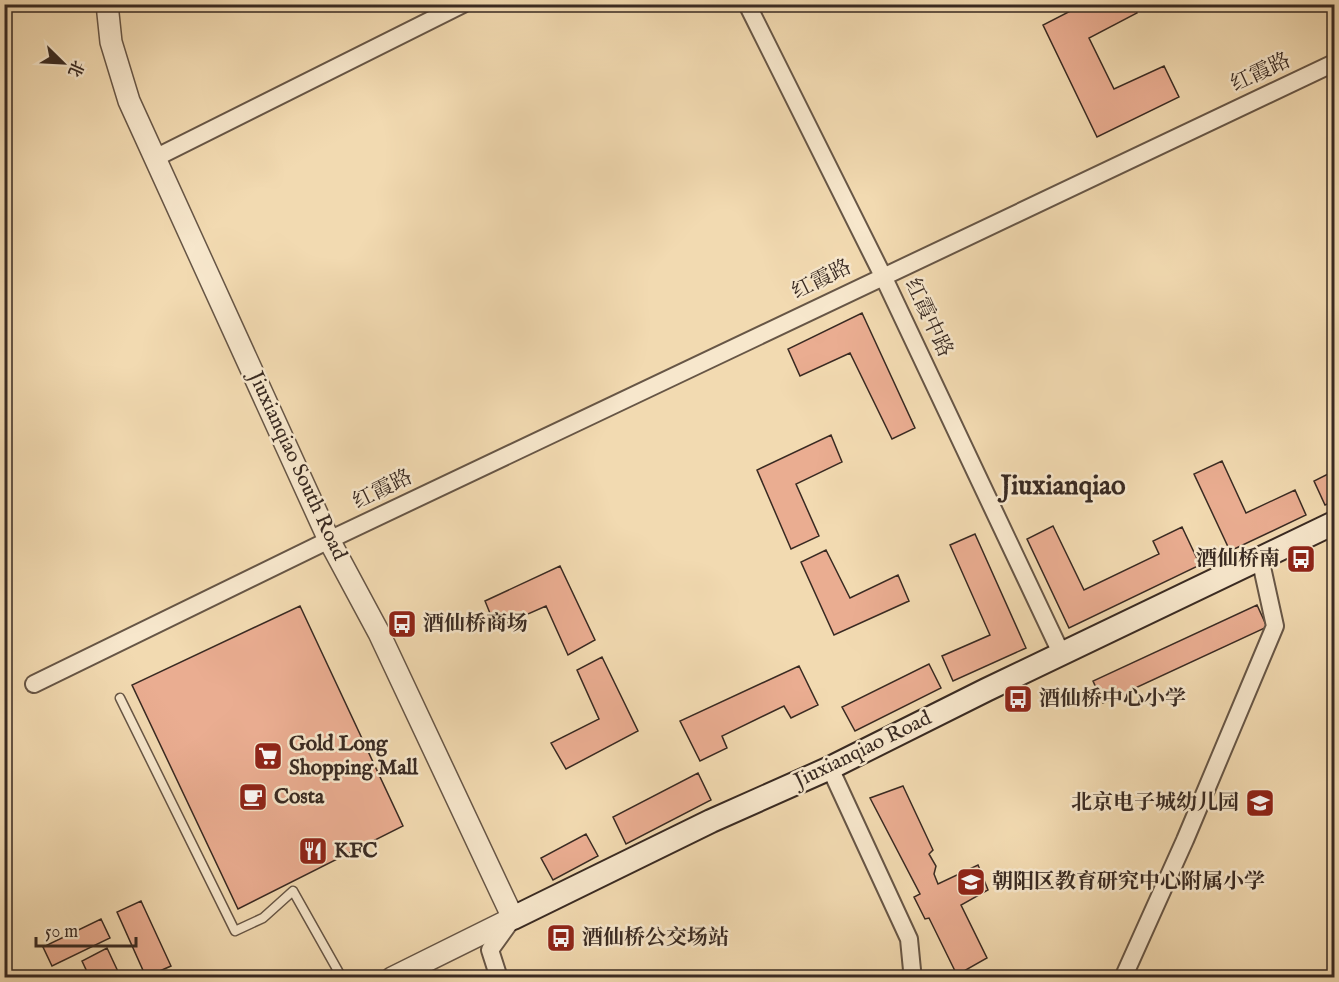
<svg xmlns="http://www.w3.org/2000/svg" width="1339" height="982" font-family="'IM FELL English','Noto Serif SC',serif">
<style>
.building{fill:#eaad91;stroke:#392a22;stroke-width:1.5}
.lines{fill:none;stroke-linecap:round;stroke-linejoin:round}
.service-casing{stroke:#675646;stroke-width:11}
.minor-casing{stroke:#675646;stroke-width:20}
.tertiary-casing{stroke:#675646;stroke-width:24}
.secondary-casing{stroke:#392a22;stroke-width:26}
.service{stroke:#f7e7cc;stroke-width:8}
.minor{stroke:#f7e7cc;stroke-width:16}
.tertiary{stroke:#f7e7cc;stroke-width:21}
.secondary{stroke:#f7e7cc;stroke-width:22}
.labels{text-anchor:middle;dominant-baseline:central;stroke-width:5;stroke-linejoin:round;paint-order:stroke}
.street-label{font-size:21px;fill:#392a22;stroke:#f7e7cc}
.poi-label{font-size:21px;font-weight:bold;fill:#392a22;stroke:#f7e7cc;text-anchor:start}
.district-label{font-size:27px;font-weight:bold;fill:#392a22;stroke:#f7e7cc}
</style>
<rect width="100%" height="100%" fill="#f2dab1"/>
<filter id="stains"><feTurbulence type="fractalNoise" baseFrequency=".00333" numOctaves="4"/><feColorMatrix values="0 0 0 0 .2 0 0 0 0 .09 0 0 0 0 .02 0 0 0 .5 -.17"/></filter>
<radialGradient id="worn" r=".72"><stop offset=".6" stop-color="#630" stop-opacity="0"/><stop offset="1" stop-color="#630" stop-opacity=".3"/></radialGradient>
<path class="building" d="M1084,4H1133L1137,13L1089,38L1114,89L1164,66L1179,97L1097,137L1043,25Z
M862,313L915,428L892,439L850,353L800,376L788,349Z
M831,435L842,462L796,484L819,536L791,549L757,470Z
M1222,461L1246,513L1295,490L1306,515L1230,551L1194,474Z
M1334,471V501L1325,505L1314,481Z
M1053,526L1084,590L1159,554L1153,541L1182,527L1200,565L1069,628L1027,539Z
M975,534L1026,648L953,681L942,656L990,635L950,545Z
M826,550L850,598L898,575L909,601L834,635L801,562Z
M560,566L595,640L568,655L546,606L496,628L485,601Z
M1257,605L1267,627L1103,703L1093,681Z
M300,606L403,826L238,909L132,685Z
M602,657L638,731L566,769L551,743L599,719L577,670Z
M929,664L941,688L855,731L842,707Z
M799,666L818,705L791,718L784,706L722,736L727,748L700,761L680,721Z
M698,773L711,800L626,844L613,817Z
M903,786L933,850L929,854L936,866L934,874L938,884L978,865L988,890L961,905L987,958L957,975L929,918L925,919L914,897L920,894L870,798Z
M586,834L598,856L553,880L541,858Z
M141,901L171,966L146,977L117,912Z
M101,919L110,938L52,966L43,947Z
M107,948L121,978H90L82,961Z"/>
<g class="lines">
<g class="service-casing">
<path id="service" d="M120,698L235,931L263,918L293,891L342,978"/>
</g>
<g class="minor-casing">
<path id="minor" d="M747,4L883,276L1062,655
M155,158L463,4
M34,684L329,540L1334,63
M830,768L909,939L912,970L910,978
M499,978L490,950L513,918
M1123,978L1185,840L1275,626L1260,558"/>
</g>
<g class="tertiary-casing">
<path id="tertiary" d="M107,4L111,42L129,101L329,540L379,633L513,918L392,978"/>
</g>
<g class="secondary-casing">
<path id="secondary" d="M513,918L711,821L830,768L986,690L1334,523"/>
</g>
<use href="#service" class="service"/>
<use href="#minor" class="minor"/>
<use href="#tertiary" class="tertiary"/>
<use href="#secondary" class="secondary"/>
</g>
<defs>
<g id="bus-square" transform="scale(1.5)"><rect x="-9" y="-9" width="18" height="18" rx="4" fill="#8f2418" stroke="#f7e7cc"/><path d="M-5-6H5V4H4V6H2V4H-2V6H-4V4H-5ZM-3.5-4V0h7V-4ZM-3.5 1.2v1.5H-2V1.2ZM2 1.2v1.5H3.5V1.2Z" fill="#fff"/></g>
<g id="supermarket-square" transform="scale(1.5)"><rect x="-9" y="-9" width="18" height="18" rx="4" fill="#8f2418" stroke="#f7e7cc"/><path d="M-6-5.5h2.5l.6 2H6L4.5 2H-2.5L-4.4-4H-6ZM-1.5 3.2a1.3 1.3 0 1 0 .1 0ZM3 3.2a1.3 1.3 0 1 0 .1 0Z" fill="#fff"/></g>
<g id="cafe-square" transform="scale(1.5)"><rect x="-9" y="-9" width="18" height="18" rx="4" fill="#8f2418" stroke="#f7e7cc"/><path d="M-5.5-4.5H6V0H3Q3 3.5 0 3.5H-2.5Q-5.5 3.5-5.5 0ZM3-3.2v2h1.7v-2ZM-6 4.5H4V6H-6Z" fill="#fff"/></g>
<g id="school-square" transform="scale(1.5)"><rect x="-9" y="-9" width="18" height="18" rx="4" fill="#8f2418" stroke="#f7e7cc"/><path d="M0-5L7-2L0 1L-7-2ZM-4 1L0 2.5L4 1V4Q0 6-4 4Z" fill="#fff"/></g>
<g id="restaurant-square" transform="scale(1.5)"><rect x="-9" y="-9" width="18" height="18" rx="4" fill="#8f2418" stroke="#f7e7cc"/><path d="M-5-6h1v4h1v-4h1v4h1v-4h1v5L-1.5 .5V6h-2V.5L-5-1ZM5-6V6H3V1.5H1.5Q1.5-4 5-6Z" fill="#fff"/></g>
</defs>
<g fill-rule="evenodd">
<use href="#bus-square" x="1301" y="559"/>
<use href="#bus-square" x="402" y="624"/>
<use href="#bus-square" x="1018" y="699"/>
<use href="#supermarket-square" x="268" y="756"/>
<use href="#cafe-square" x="253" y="797"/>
<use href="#school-square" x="1260" y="803"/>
<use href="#restaurant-square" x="313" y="851"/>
<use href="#school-square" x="971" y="882"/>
<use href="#bus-square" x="561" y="938"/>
</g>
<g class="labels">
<g class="street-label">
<text transform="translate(1261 73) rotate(-25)">红霞路</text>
<text transform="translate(822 280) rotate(-26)">红霞路</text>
<text transform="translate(928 318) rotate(65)">红霞中路</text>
<text transform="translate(297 466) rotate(65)">Jiuxianqiao South Road</text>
<text transform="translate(383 490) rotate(-26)">红霞路</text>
<text transform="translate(863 750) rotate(-26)">Jiuxianqiao Road</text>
</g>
<g class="poi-label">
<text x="1280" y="559" text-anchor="end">酒仙桥南</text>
<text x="423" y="624">酒仙桥商场</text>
<text x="1039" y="699">酒仙桥中心小学</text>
<text x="289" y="744">Gold Long<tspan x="289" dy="24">Shopping Mall</tspan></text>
<text x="274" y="797">Costa</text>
<text x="1239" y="803" text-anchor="end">北京电子城幼儿园</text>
<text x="334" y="851">KFC</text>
<text x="992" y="882">朝阳区教育研究中心附属小学</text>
<text x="582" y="938">酒仙桥公交场站</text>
</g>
<g class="district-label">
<text x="1063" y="487">Jiuxianqiao</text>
</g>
</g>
<rect width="1339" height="982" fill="none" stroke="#f2dab1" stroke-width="24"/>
<rect x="6" y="6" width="1327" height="970" fill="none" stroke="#392a22" stroke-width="3"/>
<rect x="12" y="12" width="1315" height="958" fill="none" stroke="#392a22" stroke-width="1.5"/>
<g transform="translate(63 63) rotate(114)" stroke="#f7e7cc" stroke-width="4.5" paint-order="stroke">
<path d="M0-4.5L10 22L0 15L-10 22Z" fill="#392a22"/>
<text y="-9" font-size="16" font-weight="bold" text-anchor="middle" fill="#392a22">北</text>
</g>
<path d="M36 937v9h100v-9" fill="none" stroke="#392a22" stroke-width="3"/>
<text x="45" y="937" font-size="18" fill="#392a22" stroke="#f7e7cc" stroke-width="4.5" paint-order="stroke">50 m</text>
<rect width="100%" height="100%" filter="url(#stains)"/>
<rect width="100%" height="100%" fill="url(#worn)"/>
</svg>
